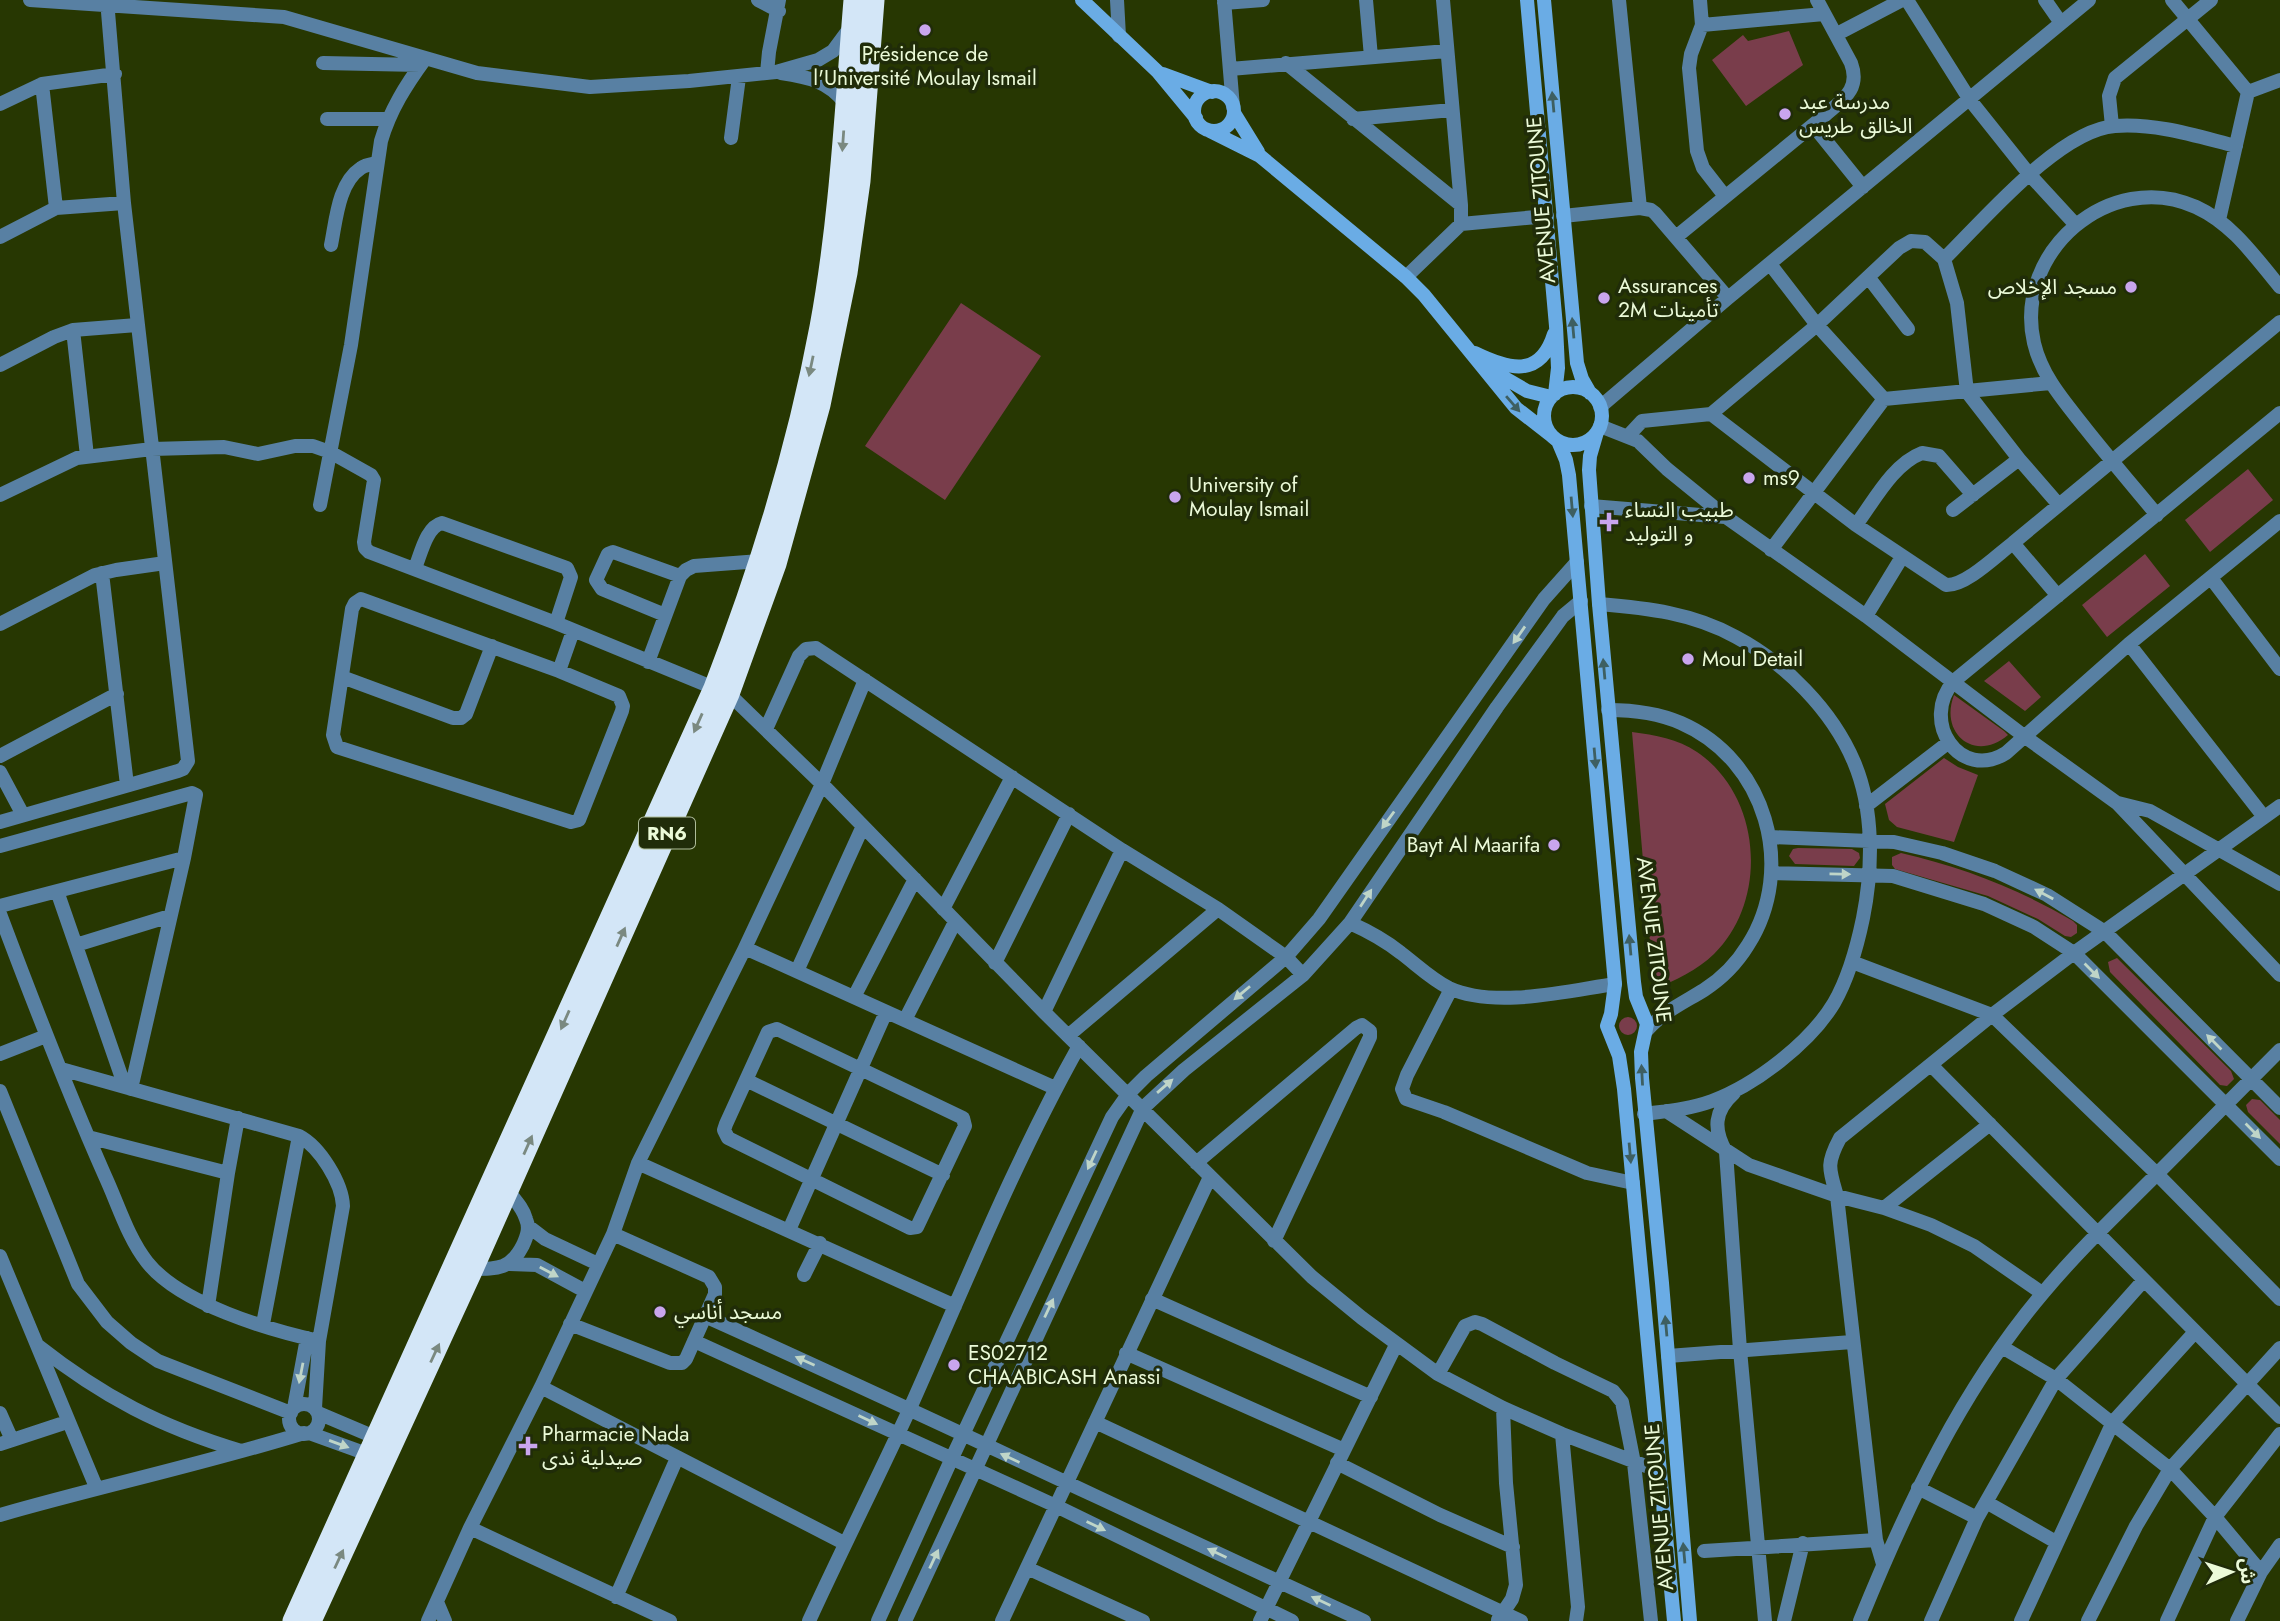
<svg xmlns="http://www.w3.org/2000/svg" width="2280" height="1621" font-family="Jost,'Noto Sans Arabic',sans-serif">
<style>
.green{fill:#793d4b}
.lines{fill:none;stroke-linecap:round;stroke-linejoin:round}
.street{stroke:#5880a3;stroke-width:14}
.secondary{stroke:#6aace5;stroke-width:14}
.highway{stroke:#d3e6f7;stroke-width:21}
.oneway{fill:#3e5f61}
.oneway2{fill:#7a8980}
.oneway3{fill:#bfd5c8}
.poi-dot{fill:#c9a5ee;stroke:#202c09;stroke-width:2.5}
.labels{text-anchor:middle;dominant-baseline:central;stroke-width:7;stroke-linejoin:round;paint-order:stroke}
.shield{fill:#202c09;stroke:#aebc9a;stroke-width:2}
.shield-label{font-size:19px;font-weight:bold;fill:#ebfad8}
.poi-label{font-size:21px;fill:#ebfad8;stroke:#202c09;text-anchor:start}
.street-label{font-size:21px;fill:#ebfad8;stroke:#202c09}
</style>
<rect width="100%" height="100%" fill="#273702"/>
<path class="green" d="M1789,31L1803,65L1746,106L1712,60L1743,35L1748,41Z
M961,303L1041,356L945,500L865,446Z
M2248,469L2273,500L2210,552L2185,520Z
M2145,554L2170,586L2107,637L2082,605Z
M2009,661L2041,697L2025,711L1984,681Z
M1954,695L2004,731L2008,735C1975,763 1939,734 1954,695Z
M1632,732C1655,735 1678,739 1697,752C1762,796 1769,900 1714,954C1698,970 1674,981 1654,989Z
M1944,758L1958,767L1978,775L1954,842L1897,827L1889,820L1885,804Z
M1798,848L1852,849L1859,853L1860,858L1854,866L1795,864L1789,856L1793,849Z
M1901,853C1962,867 2019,889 2073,921L2077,925V933L2071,937L2065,936L2038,919L1988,896L1895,869L1892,865V857Z
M2117,958L2231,1071L2234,1079L2227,1086L2220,1085L2110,972L2108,962Z
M1619 1026a9 9 0 1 1 18 0a9 9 0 1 1-18 0Z
M2252,1099L2260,1100L2280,1120V1144L2248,1112L2246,1105Z"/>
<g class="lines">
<path class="street" d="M30,0L284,17L477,73L590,87L689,81L776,72L818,60L833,51L850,28
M758,0L779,11
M1117,0L1119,36
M1224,0L1233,107
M1366,0L1371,57
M1443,0L1461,205
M1619,0L1640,208L1651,210L1655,213L1728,298
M1700,0L1702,25L1691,54L1689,68L1697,151L1703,168L1724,195
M1907,0L1970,100L2029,174L2075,224
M2045,0L2061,23
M2172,0L2248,92
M1224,3L1263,0
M1702,25L1824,14
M1837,34L1902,0
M323,63L420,65
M1286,63L1461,205V224
M1230,69L1447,51
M767,73L769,52L779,0
M781,73C808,77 828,81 845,103
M42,84L56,208
M2248,92L2280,80
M0,104L42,84L115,74
M327,119H387
M1353,119L1452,110
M1813,125L1863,187
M2112,126L2109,96L2115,78L2211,0
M731,138L739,77
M1563,216L1640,208
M2219,220L2248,92
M0,237L56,208L124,203
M1676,237L1824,116C1842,100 1861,90 1851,63L1817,0
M331,245C336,221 338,183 361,168C365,165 372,164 377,163
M1944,259C1983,221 2059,130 2115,126C2157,123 2196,136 2236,146
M1770,264L1817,325L1884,399
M1406,277L1461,224L1547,216
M1869,278L1908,329
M73,330L87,456
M0,365L54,337L73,330L137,325
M1600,407L1728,298L2089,0
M2280,413L1954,681C1919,721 1960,782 2006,753L2129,644L2280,521
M1711,414L1856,525L1946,585C1966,586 1997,555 2013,543L2280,322
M1600,426L1638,441L1667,469L1726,517L1866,616L2024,736L2117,803L2280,975
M1628,436L1642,421L1711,414L1817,325L1899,248L1911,241L1925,242L1944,259L1957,303L1967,392L2019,459L2059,505
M0,495L77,458L152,449L224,447L258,454L295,446H313L330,452L371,475L374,480L364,542L365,548L369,552L556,623L714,688
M320,505L351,345L381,141C390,110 406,85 425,59
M1591,506L1725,517
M1953,510L2019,459
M2157,515C2133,486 2109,458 2086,429C2065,402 2042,377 2034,343C2013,252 2110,168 2196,207C2233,224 2255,257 2280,287
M1856,525C1874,501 1893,464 1922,453L1939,456L1973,495
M2013,543L2058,596
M1771,550L1884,399L2051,383
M415,568C421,554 426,527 442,523L567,568L571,577L556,623
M102,573L127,785
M2211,578L2280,669
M361,599L559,671L619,696L623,706L622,711L579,820L571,822L337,747L333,735L352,609L355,603Z
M1599,604C1647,608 1693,613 1736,637C1785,663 1832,710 1854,762C1874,809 1873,868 1863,918C1857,947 1849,977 1834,1003C1810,1043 1755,1085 1712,1101C1690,1109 1667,1111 1644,1114
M665,615L602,589L596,580L608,554L613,552L680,576
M1866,616L1902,557
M0,624L95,575L116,570L165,563
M2129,644L2264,817
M648,662L680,576L686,570L694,566L760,561
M559,671L573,631
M342,677L453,718H461L466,714L492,646
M729,694L822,784L1044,1012L1312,1277L1362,1318L1438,1374L1503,1408L1562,1434L1659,1471
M1608,710C1633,710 1658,713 1681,723C1766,760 1797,868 1748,945C1737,963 1721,979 1704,990C1683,1003 1663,1012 1647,1030
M766,729L799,656L806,649L816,648L1122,850L1218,909L1286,957L1303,975
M0,756L117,694
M0,772L23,815
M2118,803L2150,811L2280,884
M1866,806L1949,742
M0,822L178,771L183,769L188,761L124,203L107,0
M1770,837L1894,842L1942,853L1995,871L2047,895L2105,932L2280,1108
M0,846L192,793L196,795L184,858L131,1089
M1772,873L1893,876L1984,904L2034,927L2074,953L2280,1159
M57,891L125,1087
M0,906L184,858
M943,909L1012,777
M0,914C33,1002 67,1090 105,1176C118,1204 128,1238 147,1262C180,1304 269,1330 319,1341
M1350,923C1368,931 1386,941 1401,953C1417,965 1431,979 1449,988C1495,1009 1567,991 1615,984
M76,945L170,916
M745,948L1055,1088
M1852,962L1992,1015L2157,1174L2280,1299
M995,963L1069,814
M797,971L863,826
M1451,989L1407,1075L1402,1089L1406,1099L1444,1112L1587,1173L1633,1183
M854,997L915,879
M1044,1012L1122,850
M905,1020L955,922
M777,1029L963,1118L965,1126L917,1227L910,1228L728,1138L724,1130L726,1124L768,1032Z
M1069,1035L1218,909
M0,1054L46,1036
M1931,1065L2280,1417
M61,1069L299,1136C320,1147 342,1183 343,1206L319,1341L315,1408
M746,1080L943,1175
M0,1091L78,1284L107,1322L131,1343L158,1361L291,1413
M1734,1093C1714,1111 1713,1129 1726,1152L1740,1350L1765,1621
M1666,1111L1749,1165L1837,1196L1884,1208L1931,1225L1974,1246L2042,1293
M88,1137L228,1173
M638,1163L955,1306
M1196,1163L1356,1028L1362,1025L1370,1031V1037L1274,1241
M1884,1208L1990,1124
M528,1226L545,1239L598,1264
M789,1230L886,1012
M0,1256L96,1487
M510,1264L537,1265L585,1291
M473,1269C498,1269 511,1269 523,1245C527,1236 530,1228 526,1219C523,1208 515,1200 508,1191
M804,1275L820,1243
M1152,1299L1371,1397
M208,1306L228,1173L238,1118
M705,1316C926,1415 1144,1520 1364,1621
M263,1324L299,1136
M570,1324L670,1363H682L686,1359L715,1294V1287L709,1277L613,1234
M694,1341L1056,1506L1292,1621
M37,1345C103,1397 161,1427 241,1451
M2002,1347L2056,1379L2170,1469L2215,1517L2261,1572
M1126,1353L1344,1450
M1668,1356L1852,1342
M1438,1374L1465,1326L1475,1322L1482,1324L1555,1363L1613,1391L1622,1402L1634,1463L1651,1621
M541,1387L844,1543
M289 1419a15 15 0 1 1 30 0a15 15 0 1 1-30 0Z
M294,1408L307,1338
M0,1413L12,1440
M318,1413L377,1438
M1095,1422L1521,1621
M309,1433L370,1455
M1562,1434L1578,1607L1576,1621
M0,1444L67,1422
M1337,1463L1440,1515L1513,1547
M1918,1488L1977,1518
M1986,1502L2056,1542
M0,1515C101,1486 204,1464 304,1433
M470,1528L670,1621
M1704,1551L1876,1540
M1883,1564L1876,1540L1837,1196C1829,1169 1826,1164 1840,1138L1992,1015L2074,953L2280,806
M1027,1568L1143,1621
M616,1597L677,1458
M437,1602L445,1621
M1498,1620L1512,1599L1516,1585L1506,1483L1503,1408
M428,1621L470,1528L541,1387L613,1234L638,1163L745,948L822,784L865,680
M809,1621C842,1549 878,1478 911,1406C965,1285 1014,1162 1079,1046
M878,1621L952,1458L1112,1117L1129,1093L1146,1076L1286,957L1319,919L1544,599L1577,562
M905,1621L1143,1108L1184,1070L1303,975L1350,923L1497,707L1563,616L1581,601
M1002,1621L1210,1177
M1260,1621L1396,1345
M1784,1621L1803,1543
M1860,1621C1907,1505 1962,1389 2043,1293C2078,1251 2118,1213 2157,1174C2198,1133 2239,1091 2280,1050
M1931,1621L1977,1518L2056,1379L2144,1280
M2021,1621L2113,1422L2195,1332
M2088,1621L2136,1526L2170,1469L2280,1348
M2167,1621L2215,1517L2280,1434
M2237,1621L2261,1572L2280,1545"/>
<path class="secondary" d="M1082,0L1158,72L1196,118
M1527,0L1556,326L1558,368L1555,394
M1544,0L1577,363L1582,379L1590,393
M1163,74L1212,92
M1194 111a20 20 0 1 1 40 0a20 20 0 1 1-40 0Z
M1234,113L1258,152
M1210,131L1260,156L1406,277L1424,295L1516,408L1552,436
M1475,353C1508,369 1540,379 1554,334
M1489,369L1527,391L1551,397
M1544 416a29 29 0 1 1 58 0a29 29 0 1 1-58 0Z
M1597,432L1590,456L1589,470L1599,604L1634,982L1636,997L1647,1024L1641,1052L1642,1078L1662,1283L1690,1621
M1558,441L1566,460L1569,475L1615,984L1611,1014L1607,1026L1619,1056L1624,1089L1674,1621"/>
<path class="highway" d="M293,1621L714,688C759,572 797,450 820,327C840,219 845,109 854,0
M311,1621L473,1269L729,694L776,564L820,405L847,273L860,181L874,0"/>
</g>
<defs><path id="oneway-solid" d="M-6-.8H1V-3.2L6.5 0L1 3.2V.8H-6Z" transform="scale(1.75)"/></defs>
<g class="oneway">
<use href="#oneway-solid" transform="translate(1553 102) rotate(-95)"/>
<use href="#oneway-solid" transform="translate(1573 328) rotate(-95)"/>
<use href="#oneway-solid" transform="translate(1513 404) rotate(49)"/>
<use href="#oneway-solid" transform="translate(1572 507) rotate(85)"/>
<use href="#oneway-solid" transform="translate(1604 669) rotate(-95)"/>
<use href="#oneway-solid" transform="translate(1595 758) rotate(85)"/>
<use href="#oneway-solid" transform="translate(1630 945) rotate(-95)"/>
<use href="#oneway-solid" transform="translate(1642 1075) rotate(-93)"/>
<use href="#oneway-solid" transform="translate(1630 1153) rotate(85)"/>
<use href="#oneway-solid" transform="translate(1666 1326) rotate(-95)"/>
<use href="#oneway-solid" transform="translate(1684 1553) rotate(-95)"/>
</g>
<g class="oneway2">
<use href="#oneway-solid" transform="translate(843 141) rotate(94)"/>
<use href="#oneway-solid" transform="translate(811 366) rotate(102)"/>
<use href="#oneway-solid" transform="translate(698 723) rotate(114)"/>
<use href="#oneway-solid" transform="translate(621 937) rotate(-66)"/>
<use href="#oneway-solid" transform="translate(565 1020) rotate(114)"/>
<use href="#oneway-solid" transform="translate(528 1145) rotate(-66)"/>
<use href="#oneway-solid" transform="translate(435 1353) rotate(-65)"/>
<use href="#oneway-solid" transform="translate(339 1559) rotate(-65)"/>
</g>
<g class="oneway3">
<use href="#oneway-solid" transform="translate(1519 635) rotate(125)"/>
<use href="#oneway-solid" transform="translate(1388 820) rotate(126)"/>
<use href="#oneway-solid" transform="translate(1840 874) rotate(1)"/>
<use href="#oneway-solid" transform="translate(2044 894) rotate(-152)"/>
<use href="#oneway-solid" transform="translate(1366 898) rotate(-57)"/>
<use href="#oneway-solid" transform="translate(2092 971) rotate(45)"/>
<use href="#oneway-solid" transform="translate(1242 993) rotate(140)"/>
<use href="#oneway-solid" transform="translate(2214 1042) rotate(-135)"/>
<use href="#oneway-solid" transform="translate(1165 1086) rotate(-41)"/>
<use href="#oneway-solid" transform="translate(2253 1131) rotate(45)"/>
<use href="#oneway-solid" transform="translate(1092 1160) rotate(115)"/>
<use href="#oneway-solid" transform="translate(549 1272) rotate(28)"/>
<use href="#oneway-solid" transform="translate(1049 1308) rotate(-65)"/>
<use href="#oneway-solid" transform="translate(805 1361) rotate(-156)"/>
<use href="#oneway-solid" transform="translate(301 1373) rotate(101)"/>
<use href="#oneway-solid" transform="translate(868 1420) rotate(25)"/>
<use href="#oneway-solid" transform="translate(339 1444) rotate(20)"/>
<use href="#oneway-solid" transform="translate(1010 1458) rotate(-155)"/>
<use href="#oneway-solid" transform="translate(1096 1526) rotate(26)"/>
<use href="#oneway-solid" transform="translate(1217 1553) rotate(-155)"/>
<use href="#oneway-solid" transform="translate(934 1559) rotate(-65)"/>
<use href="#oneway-solid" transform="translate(1321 1601) rotate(-155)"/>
</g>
<g class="poi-dot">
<circle cx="925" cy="30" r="7"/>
<circle cx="1785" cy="114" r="7"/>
<circle cx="2131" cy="287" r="7"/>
<circle cx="1604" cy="298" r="7"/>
<circle cx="1749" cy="478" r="7"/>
<circle cx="1175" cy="497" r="7"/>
<path d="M1605.5 511.5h7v7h7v7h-7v7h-7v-7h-7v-7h7z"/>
<circle cx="1688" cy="659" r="7"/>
<circle cx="1554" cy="845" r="7"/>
<circle cx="660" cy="1312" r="7"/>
<circle cx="954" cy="1365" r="7"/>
<path d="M524.5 1435.5h7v7h7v7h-7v7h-7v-7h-7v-7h7z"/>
</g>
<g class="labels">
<rect class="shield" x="639" y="817.5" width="56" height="31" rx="5"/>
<g class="shield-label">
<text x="667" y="833">RN6</text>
</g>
<g class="poi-label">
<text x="925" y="54" text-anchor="middle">Présidence de<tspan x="925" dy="24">l'Université Moulay Ismail</tspan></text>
<text x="1799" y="102">مدرسة عبد<tspan x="1799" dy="24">الخالق طريس</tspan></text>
<text x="1618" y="286">Assurances<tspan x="1618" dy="24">2M تأمينات</tspan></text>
<text x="2117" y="287" text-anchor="end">مسجد الإخلاص</text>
<text x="1763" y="478">ms9</text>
<text x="1189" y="485">University of<tspan x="1189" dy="24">Moulay Ismail</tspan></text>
<text x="1625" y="510">طبيب النساء<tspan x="1625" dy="24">و التوليد</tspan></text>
<text x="1702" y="659">Moul Detail</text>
<text x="1540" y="845" text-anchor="end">Bayt Al Maarifa</text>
<text x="674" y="1312">مسجد أناسي</text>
<text x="968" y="1353">ES02712<tspan x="968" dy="24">CHAABICASH Anassi</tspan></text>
<text x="542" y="1434">Pharmacie Nada<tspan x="542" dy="24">صيدلية ندى</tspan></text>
</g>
<g class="street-label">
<text transform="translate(1541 200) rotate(-95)">AVENUE ZITOUNE</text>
<text transform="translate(1654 940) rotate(83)">AVENUE ZITOUNE</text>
<text transform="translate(1659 1507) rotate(-95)">AVENUE ZITOUNE</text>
</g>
</g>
<g transform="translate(2231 1572) rotate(87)" stroke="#202c09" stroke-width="5" paint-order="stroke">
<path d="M0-5L12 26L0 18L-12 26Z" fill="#ebfad8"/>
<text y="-10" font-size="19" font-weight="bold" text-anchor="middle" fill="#ebfad8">ش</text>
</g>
</svg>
